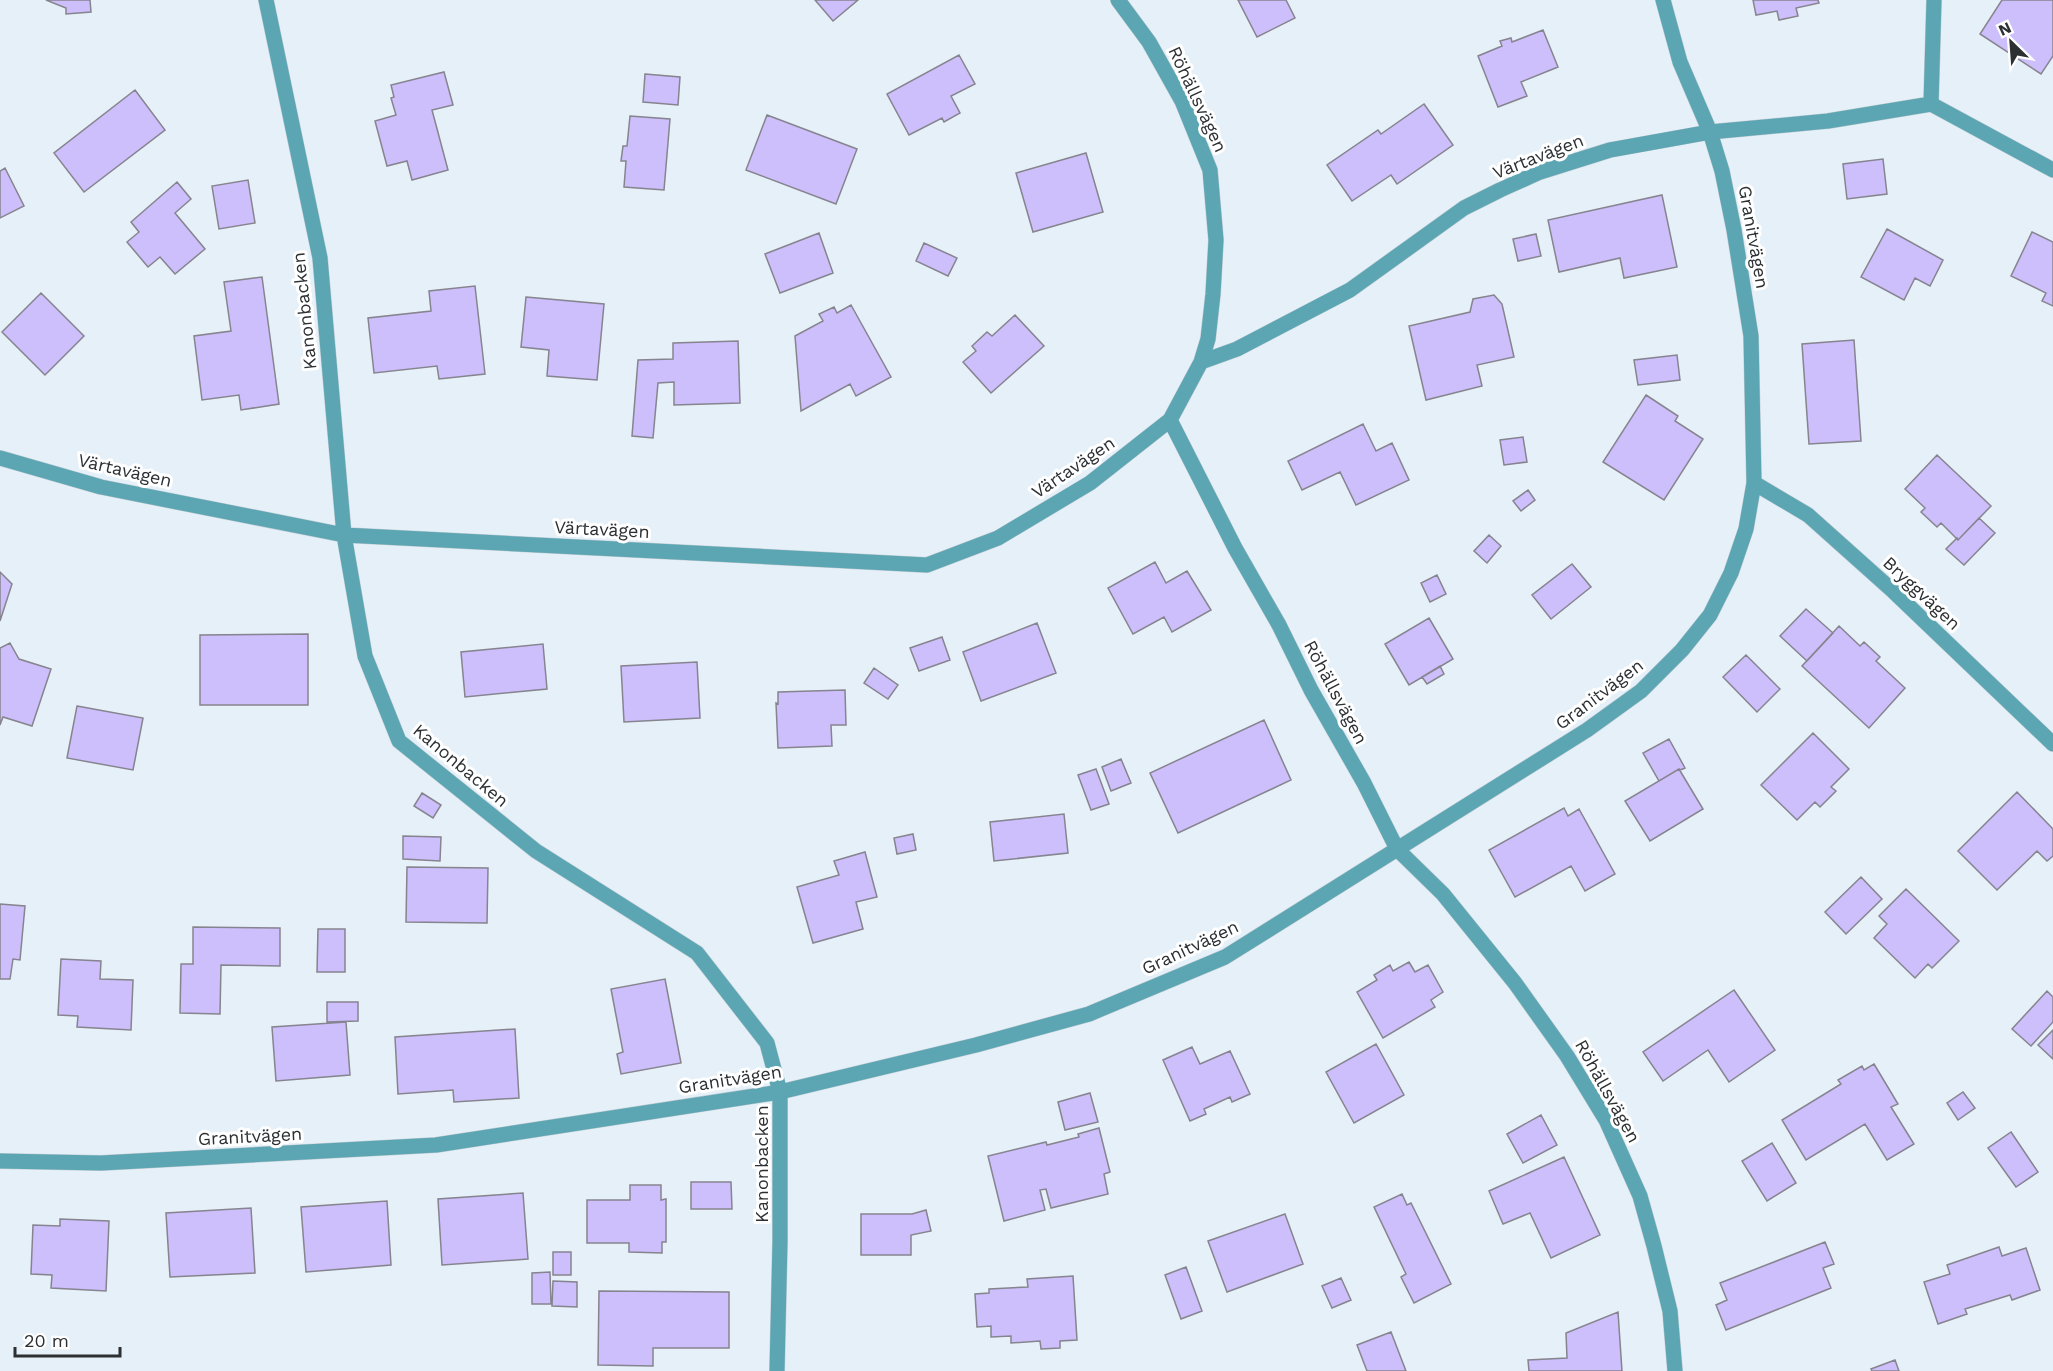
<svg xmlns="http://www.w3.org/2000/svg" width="2053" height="1371" font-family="'Work Sans',sans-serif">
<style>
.building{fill:#cdbefc;stroke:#86848e;stroke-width:1.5}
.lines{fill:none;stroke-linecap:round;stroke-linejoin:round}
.minor-casing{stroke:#c4cdd5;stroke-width:16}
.minor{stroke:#5ba6b2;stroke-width:15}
.labels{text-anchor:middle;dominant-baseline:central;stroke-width:6;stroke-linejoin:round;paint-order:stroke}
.street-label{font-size:18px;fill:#2c3033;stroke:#fff}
</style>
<rect width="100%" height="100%" fill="#e5f0f8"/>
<path class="building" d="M46,0H90L91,12L66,14V8Z
M815,0H858L833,21Z
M1238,0H1286L1295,18L1257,37Z
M1753,0H1818L1819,3L1796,8L1798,16L1779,20L1777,11L1756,15Z
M2002,0H2053V56L2041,74L1980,34Z
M1543,30L1558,67L1521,82L1527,96L1498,107L1478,56L1502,46L1500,41L1511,38L1512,42Z
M959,55L975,84L951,96L960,113L944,122L942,118L909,135L887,94Z
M444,72L453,105L432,110L448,170L412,180L407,161L387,166L375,121L396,115L391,98L394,97L391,85Z
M645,74L680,77L678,105L643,102Z
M135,90L165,130L84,192L54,153Z
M1424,104L1453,145L1397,184L1391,175L1352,201L1327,165L1378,130L1381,134Z
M767,115L857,149L836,204L746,170Z
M630,116L670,119L664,190L624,187L626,161H621L623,146H627Z
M1086,153L1103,212L1033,232L1016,173Z
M1883,159L1887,194L1847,199L1843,164Z
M5,168L24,206L0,218V171Z
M248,180L255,223L219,229L212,186Z
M177,182L191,199L175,213L205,249L175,274L160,257L148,267L127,242L139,232L131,222Z
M1662,195L1677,267L1624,278L1620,258L1559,272L1548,220Z
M1887,229L1943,260L1930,286L1915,278L1904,300L1861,277Z
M2032,232L2053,242V306L2042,301L2046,293L2011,276Z
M819,233L833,273L780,293L765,254Z
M1536,234L1541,256L1518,261L1513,239Z
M924,243L957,258L948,276L916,261Z
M262,277L279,404L241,410L239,395L202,400L194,336L231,331L224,282Z
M475,286L485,374L439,379L437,366L374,373L368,318L431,311L429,291Z
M41,293L84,336L45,375L2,332Z
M1494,295L1502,304L1514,357L1477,365L1482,386L1426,400L1409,326L1470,312L1473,299Z
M526,297L604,304L597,380L547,376L549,350L521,347Z
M851,305L891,377L856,396L850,384L801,411L795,336L823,321L819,314L834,307L837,313Z
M1015,315L1044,346L991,393L963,362L976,351L972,346L987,332L992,336Z
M1854,340L1861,441L1809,444L1802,344Z
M738,341L740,403L674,405V382L658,383L653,438L632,436L638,360L673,359V343Z
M1677,355L1680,380L1638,385L1634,360Z
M1646,395L1678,416L1675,421L1703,439L1664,500L1603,462Z
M1363,424L1376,451L1392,443L1409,480L1356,505L1340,472L1302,490L1288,461Z
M1523,437L1527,462L1504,465L1500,440Z
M1937,455L1991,506L1958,540L1941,523L1937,527L1921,512L1925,508L1905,489Z
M1528,490L1535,500L1521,511L1513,501Z
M1979,518L1995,533L1964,565L1946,549L1957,538L1958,540Z
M1489,535L1501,546L1487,563L1474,551Z
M1155,562L1166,583L1187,571L1211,610L1172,632L1164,617L1133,634L1108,588Z
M1572,564L1591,587L1551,619L1532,595Z
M0,572L12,584L0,621Z
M1437,575L1446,594L1430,602L1421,583Z
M1806,609L1833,633L1807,661L1780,636Z
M1429,618L1453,659L1409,685L1385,644Z
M1037,623L1056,673L981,701L963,652Z
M1839,626L1860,646L1864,642L1880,657L1876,661L1905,688L1869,728L1802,666Z
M308,634V705H200V635Z
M942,637L950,660L919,671L910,648Z
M10,643L19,659L51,669L32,726L3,717L0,725V648Z
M543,644L547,689L465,697L461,652Z
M1746,655L1780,689L1757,712L1723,677Z
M697,662L700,718L624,722L621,666Z
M1440,666L1444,674L1427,684L1422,677Z
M874,668L898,685L888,699L864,683Z
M845,690L846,725H831L832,746L778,748L776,703L778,704V692Z
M77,706L143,718L133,770L67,758Z
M1264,720L1291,780L1178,833L1150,773Z
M1813,733L1849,769L1831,787L1836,791L1820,807L1815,802L1797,820L1761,785Z
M1669,739L1685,768L1680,770L1679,769L1659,781L1643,753Z
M1121,759L1131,783L1111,791L1102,767Z
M1096,769L1109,804L1091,810L1078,775Z
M1679,769L1703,809L1650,841L1625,801Z
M2017,792L2053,829V856L2047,861L2037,851L1997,890L1958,851Z
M422,793L441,805L433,818L414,806Z
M1564,808L1568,816L1579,809L1615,874L1585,891L1571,866L1515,897L1489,850Z
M1064,814L1068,853L994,861L990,822Z
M913,834L916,850L897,854L894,838Z
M403,836L441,837L440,861L403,859Z
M865,852L877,897L856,902L863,929L813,943L797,887L839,875L834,861Z
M407,867L488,868L487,923L406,922Z
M1861,877L1882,899L1846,934L1825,912Z
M1906,889L1959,941L1932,968L1928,964L1915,978L1874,938L1887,924L1879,916Z
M0,904L25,906L20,960L13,959L10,979H0Z
M193,927L280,928V966L221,965L220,1014L180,1013L181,964H193Z
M318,929H345V972H317Z
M61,959L101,961L100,979L133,980L131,1030L77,1027L78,1016L58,1015Z
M1409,962L1415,972L1428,965L1443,992L1431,1000L1435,1007L1383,1038L1357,992L1377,980L1374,975L1390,965L1393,971Z
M665,979L681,1063L621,1074L617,1054L623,1052L611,989Z
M1734,990L1775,1050L1729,1082L1708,1050L1663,1081L1643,1052Z
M2047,991L2053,997V1022L2031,1046L2012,1029Z
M327,1002H358V1021L327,1022Z
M346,1022L350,1075L276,1081L272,1027Z
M515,1029L519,1098L454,1102L453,1090L398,1094L395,1037Z
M2053,1030V1059L2038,1045Z
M1376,1044L1404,1095L1354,1123L1326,1072Z
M1192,1047L1200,1064L1230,1051L1250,1094L1232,1102L1230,1097L1204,1109L1206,1114L1190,1121L1163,1060Z
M1874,1064L1898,1104L1891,1107L1914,1144L1887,1160L1865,1124L1806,1160L1782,1120L1841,1084L1838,1080L1862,1066L1864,1070Z
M1963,1092L1975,1108L1958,1120L1947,1103Z
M1090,1093L1098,1122L1065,1130L1058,1102Z
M1541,1115L1557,1145L1523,1163L1507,1134Z
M1099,1128L1110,1172L1104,1174L1108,1194L1051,1208L1046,1189L1040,1190L1045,1210L1004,1221L988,1156L1046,1142L1047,1145L1079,1137L1078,1134Z
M2011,1132L2038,1172L2016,1187L1988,1148Z
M1772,1143L1796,1183L1767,1201L1742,1161Z
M1564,1157L1600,1235L1551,1258L1530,1213L1503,1224L1489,1191Z
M691,1182H731L732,1209H691Z
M630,1185H661V1200L666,1199V1242H662V1253L629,1252V1243H587V1200H630Z
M523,1193L528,1259L442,1265L438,1199Z
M1402,1194L1407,1205L1411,1203L1451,1284L1414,1303L1401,1277L1406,1274L1374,1207Z
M387,1201L391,1265L306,1272L301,1207Z
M251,1208L255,1273L170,1277L166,1213Z
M926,1210L931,1231L911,1235V1255H861V1214H912Z
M1285,1214L1303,1264L1227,1292L1208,1241Z
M60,1219L109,1221L106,1291L51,1288L52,1275L31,1274L33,1225L60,1226Z
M1825,1242L1834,1264L1823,1268L1831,1288L1726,1330L1716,1305L1727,1300L1720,1283Z
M1999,1247L2002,1256L2026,1248L2040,1290L2012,1300L2010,1295L1965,1309L1967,1314L1938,1324L1924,1282L1950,1274L1947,1265Z
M553,1252H571V1275H553Z
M1186,1267L1202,1311L1181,1319L1165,1275Z
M550,1272L551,1304H532V1273Z
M1073,1276L1077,1340L1060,1341V1348L1041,1349L1040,1341L1011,1343V1336L991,1337V1326L977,1327L975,1294L989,1293V1289L1028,1287L1027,1279Z
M1341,1278L1351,1300L1332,1308L1322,1286Z
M553,1281L577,1282V1307L552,1306Z
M599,1291L729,1292V1348H653V1366L598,1365Z
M1618,1312L1622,1371H1529L1528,1360L1567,1358L1566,1333Z
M1391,1332L1406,1371H1367L1357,1345Z
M1895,1360L1899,1371H1872L1871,1369Z"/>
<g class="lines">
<g class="minor-casing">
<path id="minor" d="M266,0L320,258L344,535L365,656L399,741L536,851L697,953L767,1043L780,1092V1241L777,1371
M1118,0L1149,42L1182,101L1210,170L1216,240L1213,294L1208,339L1201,362L1170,420L1235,548L1279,625L1311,690L1364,783L1397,849L1443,894L1515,983L1567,1056L1606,1120L1640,1196L1654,1246L1670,1311L1675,1371
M1931,104L1934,0
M1201,362L1237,349L1350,290L1464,208L1500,190L1540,172L1610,150L1710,132L1828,121L1931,104L2053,170
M0,458L101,487L344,535L927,565L998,538L1090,483L1170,420
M1754,483L1808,515L1893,591L2053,744
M0,1161L101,1163L436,1145L780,1092L976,1045L1089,1014L1225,957L1587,730L1641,691L1682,650L1710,615L1731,573L1746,529L1754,483L1751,336L1734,230L1722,171L1710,132L1680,62L1663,0"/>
</g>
<use href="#minor" class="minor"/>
</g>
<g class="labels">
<g class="street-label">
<text transform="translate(1198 99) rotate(65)">Röhällsvägen</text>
<text transform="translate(1538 156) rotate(-21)">Värtavägen</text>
<text transform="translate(1754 237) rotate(80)">Granitvägen</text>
<text transform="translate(304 311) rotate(-96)">Kanonbacken</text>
<text transform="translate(1073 467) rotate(-34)">Värtavägen</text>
<text transform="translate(125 470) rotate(13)">Värtavägen</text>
<text transform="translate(602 529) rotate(3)">Värtavägen</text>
<text transform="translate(1922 593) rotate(43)">Bryggvägen</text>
<text transform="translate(1336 692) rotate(62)">Röhällsvägen</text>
<text transform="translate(1599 694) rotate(-37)">Granitvägen</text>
<text transform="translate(461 765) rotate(40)">Kanonbacken</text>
<text transform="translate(1190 947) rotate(-25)">Granitvägen</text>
<text transform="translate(730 1079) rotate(-9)">Granitvägen</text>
<text transform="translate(1608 1091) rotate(61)">Röhällsvägen</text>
<text transform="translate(250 1136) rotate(-3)">Granitvägen</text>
<text transform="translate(761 1164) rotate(-90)">Kanonbacken</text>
</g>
</g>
<g transform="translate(2011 42) rotate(335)" stroke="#ffffff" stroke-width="4.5" paint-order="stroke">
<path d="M0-4.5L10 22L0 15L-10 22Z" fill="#2c3033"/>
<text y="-9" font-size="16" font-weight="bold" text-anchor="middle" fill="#2c3033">N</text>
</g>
<path d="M15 1347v9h105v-9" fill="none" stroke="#2c3033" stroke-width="3"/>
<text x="24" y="1347" font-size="18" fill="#2c3033" stroke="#ffffff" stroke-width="4.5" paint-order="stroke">20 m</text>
</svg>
